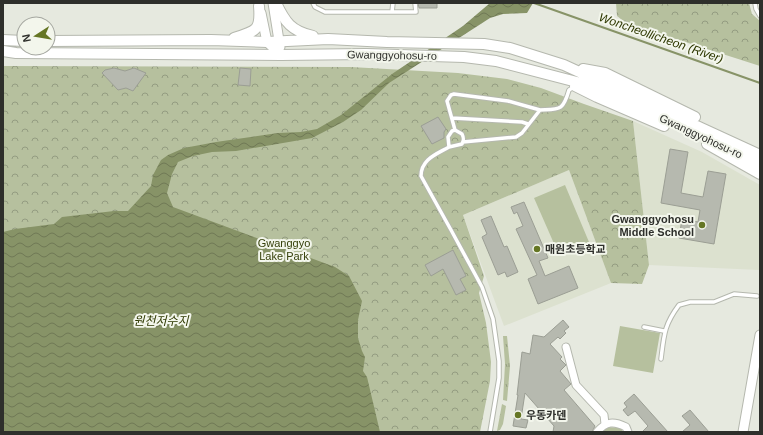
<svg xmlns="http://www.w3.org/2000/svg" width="763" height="435" font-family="Helvetica,'Noto Sans KR',sans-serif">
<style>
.built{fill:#dce1cf}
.grass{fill:url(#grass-tufts)}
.park{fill:url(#park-crowns)}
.garden{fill:#b6c09e}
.water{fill:url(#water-waves)}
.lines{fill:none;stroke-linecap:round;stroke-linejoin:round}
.stream{stroke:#879367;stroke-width:2}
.building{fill:#b6b9af;stroke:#9b9e94}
.service-casing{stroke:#b5b8ae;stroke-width:5.5}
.minor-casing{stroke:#b5b8ae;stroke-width:9}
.tertiary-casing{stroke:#b5b8ae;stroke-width:11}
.secondary-casing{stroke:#b5b8ae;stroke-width:12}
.service{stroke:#fff;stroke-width:3.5}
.minor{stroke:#fff;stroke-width:7}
.tertiary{stroke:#fff;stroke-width:9}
.secondary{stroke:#fff;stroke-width:10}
.poi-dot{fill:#657624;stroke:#f3f6ec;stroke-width:1.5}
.labels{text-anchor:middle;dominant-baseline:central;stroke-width:4;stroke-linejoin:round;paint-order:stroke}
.street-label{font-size:11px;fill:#2e2f2b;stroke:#f3f6ec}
.poi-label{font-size:11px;font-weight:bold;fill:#2e2f2b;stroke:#f3f6ec;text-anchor:start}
.park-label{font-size:11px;fill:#35400a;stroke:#f3f6ec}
.water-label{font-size:12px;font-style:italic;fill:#2e3801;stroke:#f3f6ec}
</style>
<defs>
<pattern id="grass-tufts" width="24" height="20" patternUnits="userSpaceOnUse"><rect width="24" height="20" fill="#b6c09e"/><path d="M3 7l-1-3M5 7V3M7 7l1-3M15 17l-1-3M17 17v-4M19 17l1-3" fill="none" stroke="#949c81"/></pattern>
<pattern id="park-crowns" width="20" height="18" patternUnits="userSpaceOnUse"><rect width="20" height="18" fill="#b6c09e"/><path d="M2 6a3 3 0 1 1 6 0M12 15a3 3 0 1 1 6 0" fill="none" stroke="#949c81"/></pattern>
<pattern id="water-waves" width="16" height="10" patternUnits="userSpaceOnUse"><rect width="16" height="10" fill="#879367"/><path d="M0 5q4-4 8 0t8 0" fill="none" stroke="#6f7855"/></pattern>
</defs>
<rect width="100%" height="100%" fill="#e6e9df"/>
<path class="built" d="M633,121L702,152L760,185L759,270L649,265Z
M569,170L611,283L504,326L463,215Z"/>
<path class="grass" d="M503,336H507L510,366L507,401L503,400L505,364Z
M502,404L506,406L503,424L500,430L497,431Z
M606,427L621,428L623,432H602Z"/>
<path class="park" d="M616,3H749L752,14L760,21V66L626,23L617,16Z
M3,66L351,67L458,73L507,79L541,88L584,104L633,121L649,265L642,284L611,283L569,170L463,215L484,276L479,293L486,323L491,362L490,381L480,432H3Z"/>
<path class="garden" d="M565,185L589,242L559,255L534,198Z
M620,326L660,333L653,373L613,366Z"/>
<path class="water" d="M490,3H533L527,13L503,14L490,18L389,83L361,110L343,122L312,138L236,151L212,152L193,156L178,162L172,174L167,193L173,207L335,267L349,276L362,301L358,320V338L362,351L365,357L363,371L367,377L380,432H3V232L15,229L54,224L62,217L114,211H128L151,186L153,175L161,160L168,155L184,148L216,142L278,133L301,132L317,129L341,115L392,74L463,26Z"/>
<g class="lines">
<path class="stream" d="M534,3L760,83"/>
</g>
<path class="building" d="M418,3H437V8H419Z
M114,68L125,71L134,68L146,73L133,91L126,88L118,90L102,73L105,70Z
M240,68L251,69L250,86L238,85Z
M438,117L446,129L444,132V138L432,144L421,126Z
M670,149L688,152L681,193L703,197L708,171L726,174L714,244L679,238L682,219L698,222L700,210L661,203Z
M524,202L548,258L539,261L545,276L569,266L578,288L538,304L528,279L537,275L516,229L523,226L517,212L514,214L511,207Z
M491,216L504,247L507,246L518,272L507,277L505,272L498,275L482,237L487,234L481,220Z
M453,250L466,276L460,279L466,290L456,295L443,269L431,276L425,265Z
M563,320L569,327L564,331L566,333L560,339L558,337L550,344L562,357L560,359L566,365L560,371L571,384L564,390L595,426L592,432H553L554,426L525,393L521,419L528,420L526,428L513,426L518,395H517L522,352L530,354L533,335L544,337Z
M634,394L668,432H642L648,426L635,411L628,416L623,410L627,407L624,403Z
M690,410L709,432H682L690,425L682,416Z"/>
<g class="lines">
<g class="service-casing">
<path id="service" d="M313,3L315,7L325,12H416L415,3
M755,3L756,9L760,16
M392,12L393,3
M540,110C560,109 563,111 569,90L574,87
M452,118L522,122L528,124
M455,130L447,101L451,95L454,94L508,101L540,110L522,133L516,137L463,142
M455,130L462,134C464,138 464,140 462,144L449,147L448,137L452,131Z
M449,147C437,154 421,159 421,176L451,230L482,287L493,319L499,361V378L490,432
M644,327L664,331
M661,359C664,335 664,325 679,305L690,302H714L734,294L757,296"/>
</g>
<g class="minor-casing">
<path id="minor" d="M566,347L576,385L604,415L605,424
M597,432C606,421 614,421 626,427L628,432"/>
</g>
<g class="tertiary-casing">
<path id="tertiary" d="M273,3L280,47
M261,13L267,42L281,55
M743,432L760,335"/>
</g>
<g class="secondary-casing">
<path id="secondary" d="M276,3C285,22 291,31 313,36
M234,38C257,31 261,30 259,6
M3,40L24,41
M48,41L211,40L267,42L328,39L387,42L484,44L510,48L564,65L760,155
M3,51L16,53L281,55L366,54L464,57L496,61L600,88L732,149L760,164
M583,69L605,73L695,117
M575,86L597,97L664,126
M707,144L760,174"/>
</g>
<use href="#service" class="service"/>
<use href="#minor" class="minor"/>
<use href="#tertiary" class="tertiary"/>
<use href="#secondary" class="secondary"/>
</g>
<g class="poi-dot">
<circle cx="702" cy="225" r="4"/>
<circle cx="537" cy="249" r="4"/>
<circle cx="518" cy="415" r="4"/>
</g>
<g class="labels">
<g class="street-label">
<text transform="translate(392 55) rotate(1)">Gwanggyohosu-ro</text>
<text transform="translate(701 136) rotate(25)">Gwanggyohosu-ro</text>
</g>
<g class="poi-label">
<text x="694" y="219" text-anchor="end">Gwanggyohosu<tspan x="694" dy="13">Middle School</tspan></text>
<text x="545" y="249">매원초등학교</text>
<text x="526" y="415">우동카덴</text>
</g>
<g class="park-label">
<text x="284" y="243">Gwanggyo<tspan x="284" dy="13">Lake Park</tspan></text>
</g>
<g class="water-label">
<text transform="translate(661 38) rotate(19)">Woncheollicheon (River)</text>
<text x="161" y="321">원천저수지</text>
</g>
</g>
<rect width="763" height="435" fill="none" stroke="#2e2f2b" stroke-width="8"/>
<g transform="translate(36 36) rotate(258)"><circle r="19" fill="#f3f6ec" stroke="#a4a69f"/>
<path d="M0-3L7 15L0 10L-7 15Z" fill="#657624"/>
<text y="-6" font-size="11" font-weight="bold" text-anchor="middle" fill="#2e2f2b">N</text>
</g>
</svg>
